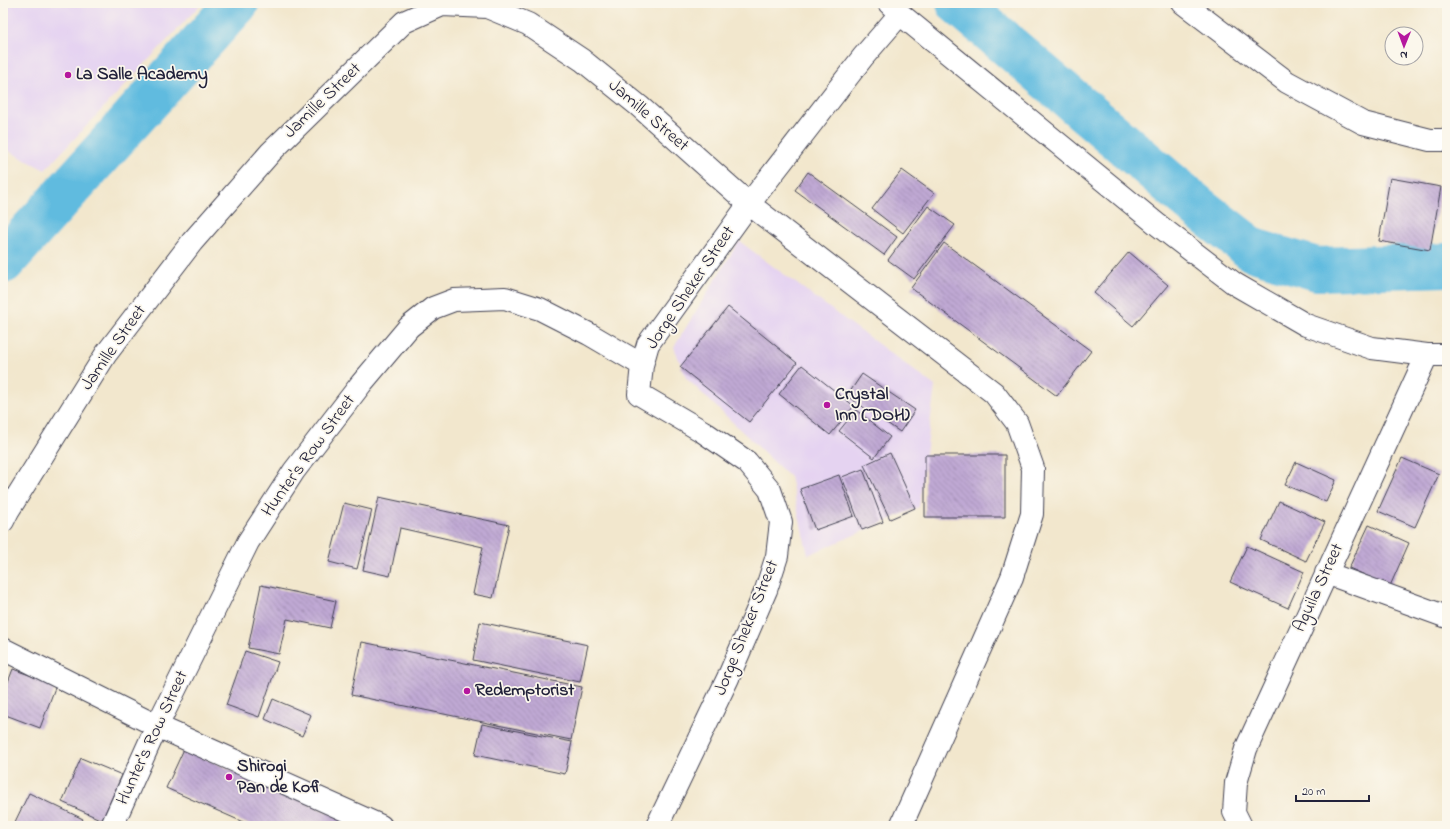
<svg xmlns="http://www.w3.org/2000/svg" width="1450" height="829" font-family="'Indie Flower',sans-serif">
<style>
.built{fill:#e5d3f1}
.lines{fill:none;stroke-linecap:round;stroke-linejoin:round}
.river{stroke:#61bbdf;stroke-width:44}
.building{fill:url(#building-back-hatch)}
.minor-casing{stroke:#414051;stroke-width:24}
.minor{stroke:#fff;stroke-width:22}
.poi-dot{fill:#b5179e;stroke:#fbf7ec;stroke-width:1.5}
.labels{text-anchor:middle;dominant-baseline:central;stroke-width:3.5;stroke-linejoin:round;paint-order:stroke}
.poi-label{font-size:18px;font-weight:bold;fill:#22223b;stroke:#fbf7ec;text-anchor:start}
.street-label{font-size:18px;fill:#22223b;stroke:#fbf7ec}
</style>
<defs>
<pattern id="building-back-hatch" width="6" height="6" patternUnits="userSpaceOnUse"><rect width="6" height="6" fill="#c0a9d4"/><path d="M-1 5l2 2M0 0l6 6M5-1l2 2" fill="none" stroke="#9c89ad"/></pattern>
</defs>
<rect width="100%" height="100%" fill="#fbf7ec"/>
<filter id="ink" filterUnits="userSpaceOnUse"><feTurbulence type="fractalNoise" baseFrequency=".025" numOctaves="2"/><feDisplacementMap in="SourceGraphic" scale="8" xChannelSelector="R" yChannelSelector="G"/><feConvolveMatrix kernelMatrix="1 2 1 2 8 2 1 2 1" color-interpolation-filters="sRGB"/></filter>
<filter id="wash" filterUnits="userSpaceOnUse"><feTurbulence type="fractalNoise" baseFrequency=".012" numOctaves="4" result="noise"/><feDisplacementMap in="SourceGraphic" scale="16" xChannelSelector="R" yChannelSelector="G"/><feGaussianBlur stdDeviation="0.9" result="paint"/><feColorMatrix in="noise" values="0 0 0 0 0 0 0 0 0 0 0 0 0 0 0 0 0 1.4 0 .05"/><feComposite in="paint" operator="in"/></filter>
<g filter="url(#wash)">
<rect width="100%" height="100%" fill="#f2e7cd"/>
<path class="built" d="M3,3H202L45,170L3,148Z
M739,241L935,386L919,507L808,555L790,477L686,378L674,347Z"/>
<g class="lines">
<path class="river" d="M958,3L1200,209L1253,250L1317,269L1447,265
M3,262L237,3"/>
</g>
<g id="blocks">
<path class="building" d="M902,170L934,193L903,233L872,209Z
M808,172L897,237L884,255L795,190Z
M1390,178L1441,187L1430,250L1379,241Z
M928,206L955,225L914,279L888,260Z
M944,243L1091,351L1057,396L911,288Z
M1129,252L1168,285L1133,326L1094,293Z
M728,307L797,363L749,422L680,367Z
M802,365L854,406L830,435L779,394Z
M862,374L915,410L900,432L847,396Z
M856,410L890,437L874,458L839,431Z
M890,453L915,508L890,519L864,465Z
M925,455H1005V517H925Z
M1402,458L1439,474L1415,527L1378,511Z
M1296,462L1336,480L1326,502L1285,485Z
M863,469L883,522L862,530L842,477Z
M839,475L854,516L815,530L800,489Z
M379,497L509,525L493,598L473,594L483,547L400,528L390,576L363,570Z
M1279,501L1325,522L1306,561L1261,540Z
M344,503L372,510L357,569L329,562Z
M1369,525L1409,543L1390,586L1349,568Z
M1247,546L1304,572L1288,608L1230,582Z
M261,585L336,601L330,628L287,619L279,654L248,648Z
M480,622L588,645L580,682L473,660Z
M362,642L582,687L571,740L351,695Z
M245,651L278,662L259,717L226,705Z
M13,669L56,685L40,728L3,714V695Z
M273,699L311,715L302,736L265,719Z
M482,724L572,742L565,774L475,755Z
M184,749L352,823L350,826H252L166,788Z
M81,758L122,775L102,820L62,802Z
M29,793L83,819L79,826H13Z"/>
</g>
</g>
<g filter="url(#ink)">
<use href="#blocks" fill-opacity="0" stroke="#414051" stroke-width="1"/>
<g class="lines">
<g class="minor-casing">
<path id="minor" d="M1183,3L1287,82L1363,123L1430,140H1447
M900,14L1158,225L1235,284L1306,325L1372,348L1427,355H1447
M3,521L8,511L106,354L192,242L271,152L404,22L442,5L487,7L528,24L582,60L639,106L749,204L994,393L1017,423L1033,468L1032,514L1012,577L901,826
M1326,573L1447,617
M3,649L157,726L381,826
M112,826L157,726L248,542L294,471L361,384L409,327L433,308L454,300L505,298L540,309L589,334L642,365
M657,826L728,678L766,590L777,556L781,522L770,490L747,462L702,431L639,394L642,365L648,344L749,204L863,57L900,14L889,3
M1241,826L1234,812L1236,783L1246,749L1427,355"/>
</g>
<use href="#minor" class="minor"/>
</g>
</g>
<g class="poi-dot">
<circle cx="68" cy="75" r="4"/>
<circle cx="827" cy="405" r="4"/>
<circle cx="467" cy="691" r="4"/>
<circle cx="229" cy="777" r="4"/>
</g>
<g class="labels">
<g class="poi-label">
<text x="76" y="75">La Salle Academy</text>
<text x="835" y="395">Crystal<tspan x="835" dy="21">Inn (DOH)</tspan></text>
<text x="475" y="691">Redemptorist</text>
<text x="237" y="767">Shirogi<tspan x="237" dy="21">Pan de Kofi</tspan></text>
</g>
<g class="street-label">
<text transform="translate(323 101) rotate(-44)">Jamille Street</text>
<text transform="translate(648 116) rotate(41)">Jamille Street</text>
<text transform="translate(691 288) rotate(-56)">Jorge Sheker Street</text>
<text transform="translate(114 348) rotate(-55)">Jamille Street</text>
<text transform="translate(309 456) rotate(-54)">Hunter's Row Street</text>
<text transform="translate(1319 588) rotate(-65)">Aguila Street</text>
<text transform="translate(747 628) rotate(-68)">Jorge Sheker Street</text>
<text transform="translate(153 738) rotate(-65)">Hunter's Row Street</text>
</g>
</g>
<rect width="1450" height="829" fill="none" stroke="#fbf7ec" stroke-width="16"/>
<g transform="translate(1404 46) rotate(181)"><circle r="19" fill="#fbf7ec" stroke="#a4a2a5"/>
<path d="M0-3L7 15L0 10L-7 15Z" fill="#b5179e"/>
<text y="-6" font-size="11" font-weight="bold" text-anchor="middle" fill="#22223b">N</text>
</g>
<path d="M1296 795v6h73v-6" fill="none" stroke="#22223b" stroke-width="2"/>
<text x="1302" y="795" font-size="12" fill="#22223b" stroke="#fbf7ec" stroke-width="3" paint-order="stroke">20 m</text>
</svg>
